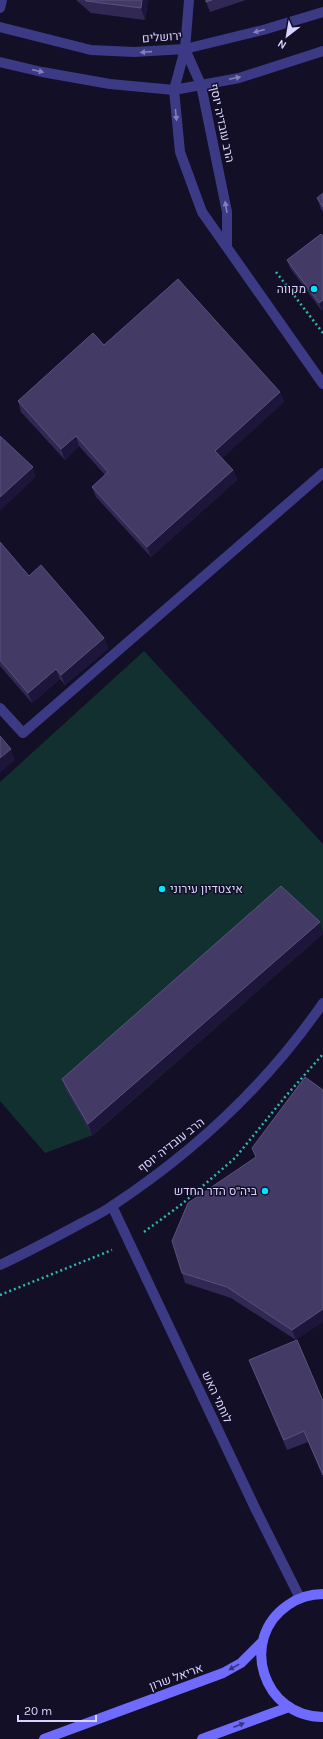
<svg xmlns="http://www.w3.org/2000/svg" width="323" height="1739" font-family="Karla,Heebo,sans-serif">
<style>
.green{fill:#12302f}
.lines{fill:none;stroke-linecap:round;stroke-linejoin:round}
.path{stroke:#2fb8b0;stroke-width:2.5;stroke-dasharray:2 3;stroke-linecap:butt}
.service{stroke:#3d3a85;stroke-width:10}
.minor{stroke:#3d3a85;stroke-width:10}
.tertiary{stroke:#3d3a85;stroke-width:10}
.secondary{stroke:#6f6bff;stroke-width:10}
.wall{fill:#312854}
.shaded-wall{fill:#1d163a}
.building{fill:#433a66;stroke:#5a527e}
.oneway{fill:#837fbc}
.oneway2{fill:#38347d}
.poi-dot{fill:#00e5ff;stroke:#130f26;stroke-width:1.5}
.labels{text-anchor:middle;dominant-baseline:central;stroke-width:3;stroke-linejoin:round;paint-order:stroke}
.street-label{font-size:12px;fill:#d9d4ff;stroke:#130f26}
.poi-label{font-size:12px;fill:#d9d4ff;stroke:#130f26;text-anchor:end}
</style>
<rect width="100%" height="100%" fill="#130f26"/>
<path class="green" d="M144,651L323,844V934L93,1135L45,1153L0,1101V782Z"/>
<g class="lines">
<path class="path" d="M276,272L323,333
M144,1232L182,1204L235,1158L285,1097L323,1054
M0,1295L112,1250"/>
<path class="service" d="M185,49L189,0
M0,708L23,733L323,473"/>
<path class="minor" d="M0,8L2,0
M185,49L174,90L180,152L202,212L323,384
M185,49L201,85L227,212V246
M112,1206L256,1510L300,1598
M0,1265C26,1253 52,1239 78,1225C89,1219 102,1213 112,1206C194,1152 267,1084 323,1003"/>
<path class="tertiary" d="M0,27L91,50L134,52L185,49L263,30L323,12
M0,62L42,72L110,84L174,90L239,78L323,51"/>
<path class="secondary" d="M323,1594C311,1594 298,1598 288,1605C238,1639 263,1717 323,1717
M44,1739L223,1673L241,1663L263,1641
M202,1739L289,1707"/>
</g>
<path class="wall" d="M76,0H148L145,20L91,13Z
M206,0H246L210,12L206,2Z
M323,193V212L321,209L317,198Z
M321,234L322,311L290,268L287,260Z
M104,345L280,392L284,402L222,458L233,470L237,480L151,557L96,497L92,487L105,475L79,446L65,460L21,412L18,401Z
M0,542L29,576L104,638L108,649L65,685L60,679L32,703L0,666Z
M320,922L92,1135L66,1090L62,1079Z
M305,1077L296,1340L231,1298L185,1283L182,1273L256,1157Z
M249,1360L323,1401V1477L308,1442L287,1450L253,1370Z"/>
<path class="shaded-wall" d="M142,0H148L145,20L141,8Z
M323,300V310L322,311L319,303Z
M280,392L284,402L219,461L215,451Z
M76,436L79,446L65,460L61,449Z
M33,467L36,477L0,511V497Z
M233,470L237,480L151,557L147,547Z
M104,638L108,649L65,685L61,675Z
M56,669L60,679L32,703L28,693Z
M11,749L15,760L0,773V758Z
M320,922L323,931V934L92,1135L88,1124Z
M323,1309V1322L296,1340L292,1330Z"/>
<path class="building" d="M85,0H142L141,8L86,1Z
M206,0H212L206,2Z
M323,193V207L317,198Z
M321,234L323,236V300L319,303L287,260Z
M178,279L280,392L215,451L233,470L147,547L92,487L108,472L76,436L61,449L18,401L93,333L104,345Z
M0,436L33,467L0,497Z
M0,542L29,576L41,565L104,638L61,675L56,669L28,693L0,660Z
M0,736L11,749L0,758Z
M281,886L320,922L88,1124L62,1079Z
M305,1077L323,1090V1309L292,1330L227,1287L182,1273L172,1241L188,1203L256,1157L252,1148Z
M297,1340L323,1401V1475L304,1431L284,1440L249,1360Z"/>
<defs><path id="oneway-solid" d="M-6-.8H1V-3.2L6.5 0L1 3.2V.8H-6Z"/></defs>
<g class="oneway">
<use href="#oneway-solid" transform="translate(259 31) rotate(165)"/>
<use href="#oneway-solid" transform="translate(146 52) rotate(176)"/>
<use href="#oneway-solid" transform="translate(38 71) rotate(13)"/>
<use href="#oneway-solid" transform="translate(235 78) rotate(-12)"/>
<use href="#oneway-solid" transform="translate(176 115) rotate(84)"/>
<use href="#oneway-solid" transform="translate(226 207) rotate(-100)"/>
</g>
<g class="oneway2">
<use href="#oneway-solid" transform="translate(234 1667) rotate(151)"/>
<use href="#oneway-solid" transform="translate(239 1725) rotate(-21)"/>
</g>
<g class="poi-dot">
<circle cx="314" cy="289" r="4"/>
<circle cx="162" cy="889" r="4"/>
<circle cx="265" cy="1191" r="4"/>
</g>
<g class="labels">
<g class="street-label">
<text transform="translate(162 37) rotate(-4)">ירושלים</text>
<text transform="translate(222 123) rotate(78)">הרב עובדיה יוסף</text>
<text transform="translate(171 1145) rotate(-38)">הרב עובדיה יוסף</text>
<text transform="translate(217 1397) rotate(65)">לוחמי האש</text>
<text transform="translate(176 1677) rotate(-20)">אריאל שרון</text>
</g>
<g class="poi-label">
<text x="306" y="289">מקווה</text>
<text x="170" y="889" text-anchor="start">איצטדיון עירוני</text>
<text x="257" y="1191">ביה"ס הדר החדש</text>
</g>
</g>
<g transform="translate(287 36) rotate(211)" stroke="#130f26" stroke-width="3" paint-order="stroke">
<path d="M0-3L7 15L0 10L-7 15Z" fill="#d9d4ff"/>
<text y="-6" font-size="11" font-weight="bold" text-anchor="middle" fill="#d9d4ff">N</text>
</g>
<path d="M18 1715v6h78v-6" fill="none" stroke="#d9d4ff" stroke-width="2"/>
<text x="24" y="1715" font-size="12" fill="#d9d4ff" stroke="#130f26" stroke-width="3" paint-order="stroke">20 m</text>
</svg>
